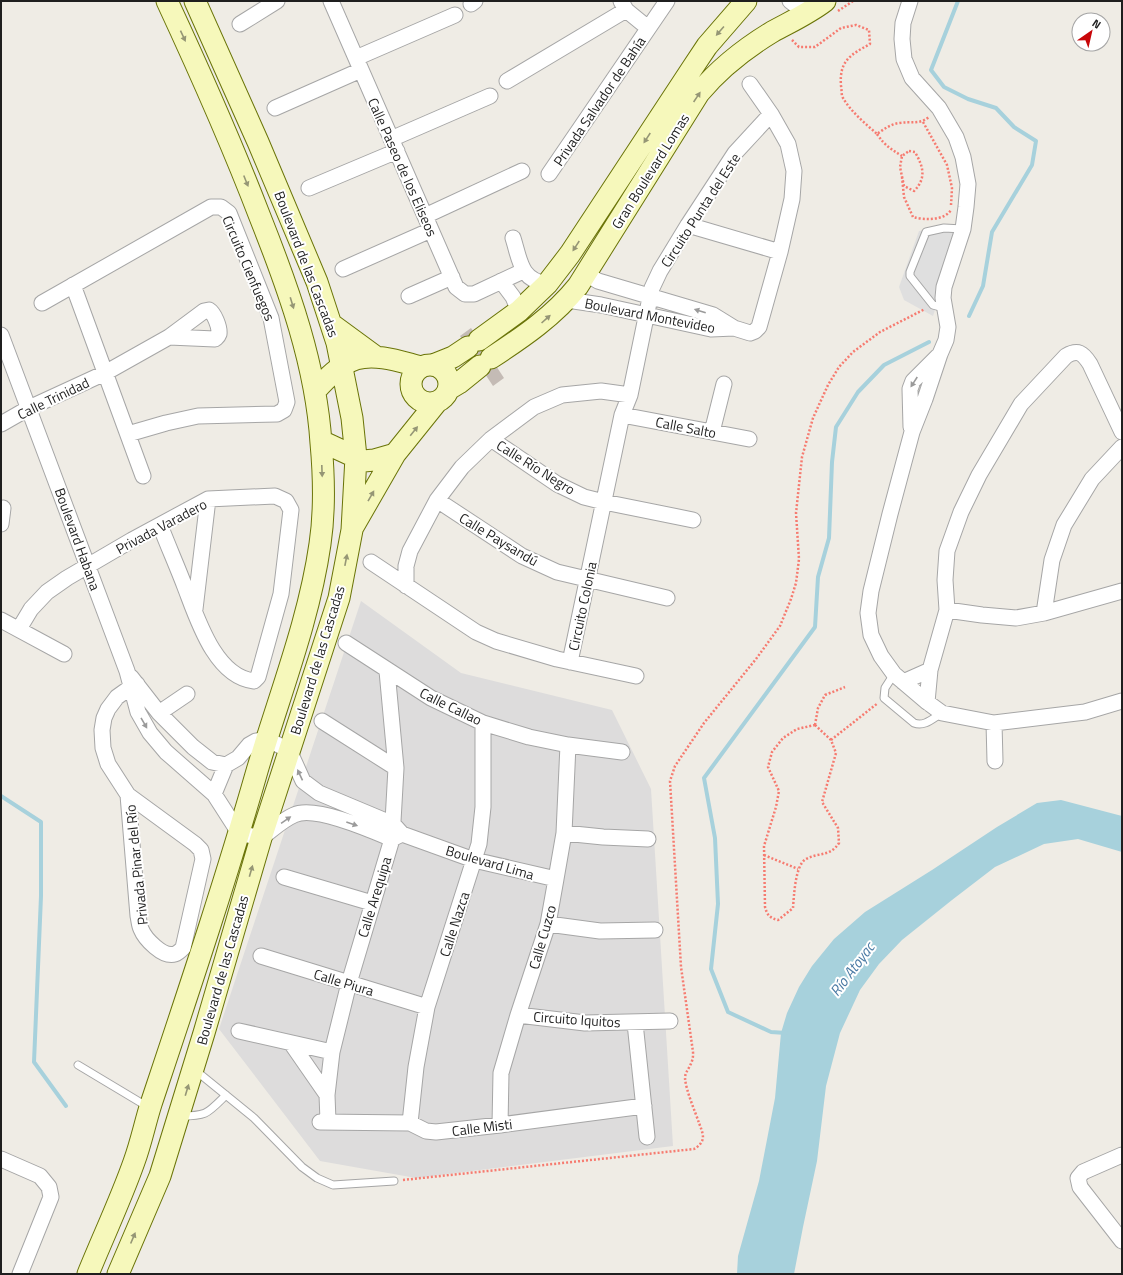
<svg xmlns="http://www.w3.org/2000/svg" width="1123" height="1275" font-family="'Titillium Web',sans-serif">
<style>
.residential{fill:#dddcdc}
.parking{fill:#dfdfdf}
.water{fill:#a7d1dc}
.lines{fill:none;stroke-linecap:round;stroke-linejoin:round}
.stream{stroke:#a7d1dc;stroke-width:4}
.building{fill:#c4bbb5}
.lane-casing{stroke:#a6a6a6;stroke-width:9}
.street-casing{stroke:#a6a6a6;stroke-width:17}
.secondary-casing{stroke:#6a7408;stroke-width:23}
.path{stroke:#f67b70;stroke-width:2.5;stroke-dasharray:2 2;stroke-linecap:butt}
.lane{stroke:#fff;stroke-width:7}
.street{stroke:#fff;stroke-width:15}
.secondary{stroke:#f6f8bb;stroke-width:21}
.oneway{fill:#959675}
.oneway2{fill:#9a9a9a}
.labels{text-anchor:middle;dominant-baseline:central;stroke-width:4;stroke-linejoin:round;paint-order:stroke}
.street-label{font-size:14px;fill:#1f1f1f;stroke:#fff}
.water-label{font-size:15px;font-style:italic;fill:#4a7aa4;stroke:#fff}
</style>
<rect width="100%" height="100%" fill="#efece5"/>
<path class="residential" d="M361,601L461,673L612,710L651,789L673,1146L416,1178L320,1161L219,1029Z"/>
<path class="parking" d="M944,227L963,228L933,316L904,300L899,287L919,231Z"/>
<path class="water" d="M1061,800L1122,816V852L1078,839L1044,844L995,867L952,900L902,940L879,964L860,990L840,1033L826,1086L817,1161L803,1227L794,1274H737L738,1256L759,1181L775,1098L781,1033L787,1013L799,987L812,966L834,939L865,912L932,870L997,827L1037,803Z"/>
<g class="lines">
<path class="stream" d="M958,1L931,70L944,87L968,99L996,108L1014,127L1036,141L1032,165L992,232L983,286L969,316
M1,796L41,822V896L34,1062L66,1106
M786,1033L771,1032L728,1012L711,969L718,904L715,838L704,778L815,627L818,577L829,538L832,462L836,427L858,392L884,365L929,342"/>
</g>
<path class="building" d="M471,328L504,378L493,386L460,336Z"/>
<g class="lines">
<g class="lane-casing">
<path id="lane" d="M944,308L933,305L910,276V272L926,232L944,228L963,229
M894,674L885,688L884,698L914,723C925,727 933,718 942,713
M78,1065L148,1107
M195,1070L254,1118L302,1167L317,1178L333,1185L394,1181
M180,1116C207,1116 207,1114 226,1095"/>
</g>
<g class="street-casing">
<path id="street" d="M331,1L456,287L465,294H474L523,271
M621,1L626,10L648,28
M790,1L794,4L813,10
M910,1L903,23L902,39L904,59L912,78L939,108L956,137L963,157L968,184L966,207L963,229L944,287L943,298L948,327L946,340L940,354L925,399L912,432L890,514L871,591L868,613L871,635L881,656L894,674L927,702L942,713L994,723L1085,712L1122,701
M471,4L475,1
M240,24L277,1
M356,58L455,15
M507,81L626,10
M275,108L361,70
M391,139L490,96
M549,174L667,1
M309,188L397,151
M425,216L522,171
M688,225L780,252
M513,238C520,260 520,280 547,284
M343,269L431,230
M586,274L598,281L713,315L734,328
M501,281L513,297L519,311
M73,285L143,476
M409,296L452,277
M567,300L601,305L711,329L734,328L750,333L755,331L759,327L780,252L792,199L794,171L788,144L771,114L750,84
M42,303L211,207H221L229,213L271,318L287,402L284,410L277,414L198,416L166,423L128,434
M1,335L127,671L138,712L150,733L166,752L214,794L239,833L261,838C271,831 282,820 294,815C314,805 371,830 392,839L402,834
M622,415L749,439
M1,424L29,408L105,373L169,337L204,311L209,310C214,313 220,327 219,334C218,337 217,337 215,339L169,337
M911,427L910,389L913,381L938,356
M712,432L724,384
M491,439L557,484L584,497L604,502L693,520
M437,500L522,556L557,572L667,598
M1,524L3,508
M371,562L476,632L496,641L557,659L636,676
M406,586V566L410,551L437,500L462,467L491,439L534,407L562,395L601,391L630,395
M195,609L208,499
M947,610L982,615L1016,618L1044,613L1122,591
M1044,613L1052,560L1064,525L1092,479L1122,447
M1,620L64,654
M19,629L31,609L47,592L67,578L132,540L208,499L275,496L286,501L291,510L281,594L258,677L254,681C215,677 197,618 185,587C177,566 168,546 160,525
M346,643L431,698L483,723L529,737L568,745L622,752
M570,662L622,415L630,395L652,288L660,271L688,225L735,153L771,114
M131,677L159,713L193,747L212,762L226,765L238,758L249,745L256,741L266,739L289,750L303,781L319,793L393,824L402,834L474,860L556,879
M903,682L930,670L947,610L945,580L947,551L961,512L979,475L1021,404L1066,356C1078,349 1083,353 1090,364L1122,432
M927,702L930,670
M159,713L187,694
M322,721L396,768
M994,723L995,761
M214,794L226,765
M128,795L138,916C139,920 139,925 141,929C145,939 163,958 175,954C178,953 181,950 183,948L203,859L201,850L195,844L128,795L108,764L103,748L102,730L104,718L108,709L117,697L131,687L137,684
M564,833L603,837L648,839
M284,877L372,903
M548,924L600,931L655,930
M261,956L427,1007
M518,1015L585,1023L670,1021
M635,1023L647,1137
M239,1031L332,1052
M291,1043L327,1095
M328,1121L327,1095L332,1052L349,983L392,839L396,768L387,671
M320,1122L410,1123L426,1131L436,1132L500,1125L644,1106
M410,1123L416,1067L427,1007L479,844L483,807V723
M500,1125L501,1073L518,1015L548,924L556,879L564,833L568,745
M1122,1155L1083,1172L1078,1178L1080,1187L1122,1241
M1,1159L40,1176L49,1187L51,1197L20,1274"/>
</g>
<g class="secondary-casing">
<path id="secondary" d="M331,324L376,357
M479,340L519,311L547,284L570,254L693,67L707,46L746,1
M491,358C523,337 554,316 578,286L699,93C719,69 744,49 772,32C790,22 808,14 825,1
M411 384a19 19 0 1 1 38 0a19 19 0 1 1-38 0Z
M433,365L453,357L468,347
M449,389L459,383L480,366
M315,391C326,379 340,364 356,359C377,353 401,362 421,367
M321,441L364,461L374,460L395,454L436,403
M353,527L395,454
M88,1274C103,1237 121,1199 134,1162C141,1143 145,1123 151,1104C188,993 225,883 257,771C279,696 309,621 320,544C325,511 324,476 321,443C316,365 289,290 260,217C232,144 200,72 167,1
M118,1274L160,1176L204,1033L261,838L339,598L352,530L356,457L352,418L337,343L317,282L258,142L195,1"/>
</g>
<path class="path" d="M838,11L853,1
M792,40L799,47H815L841,28L856,25L869,30L870,44C850,55 839,61 841,86C842,90 841,95 843,98C851,112 866,124 877,134C884,129 891,124 899,123C911,121 919,125 929,117
M923,122L947,165L952,188L951,205
M877,134C885,146 891,149 902,156
M909,151L915,152C923,166 927,178 914,191L904,186L900,167L902,156Z
M902,177L904,197L913,217C924,220 944,221 951,210
M815,725L831,740L836,753L822,802L838,828L839,843C830,857 819,852 806,859C795,865 794,896 793,908L778,920C770,918 767,915 765,907L764,846L776,807L779,791L768,767L772,752L783,738L797,729Z
M815,725L818,708L825,695L845,687
M831,740L878,703
M764,855L798,869
M403,1180L694,1149C698,1147 702,1143 703,1138C703,1133 701,1128 699,1123C695,1111 686,1091 685,1078C685,1070 694,1065 693,1052L681,967L670,781L675,766L704,723L756,659L780,626L791,599L796,583L799,559L796,513L802,457L813,418L828,385L839,367L853,352L880,332L925,309"/>
<use href="#lane" class="lane"/>
<use href="#street" class="street"/>
<use href="#secondary" class="secondary"/>
</g>
<defs><path id="oneway-solid" d="M-6-.8H1V-3.2L6.5 0L1 3.2V.8H-6Z"/></defs>
<g class="oneway">
<use href="#oneway-solid" transform="translate(720 31) rotate(131)"/>
<use href="#oneway-solid" transform="translate(183 36) rotate(65)"/>
<use href="#oneway-solid" transform="translate(697 97) rotate(-56)"/>
<use href="#oneway-solid" transform="translate(647 138) rotate(123)"/>
<use href="#oneway-solid" transform="translate(246 181) rotate(68)"/>
<use href="#oneway-solid" transform="translate(576 246) rotate(123)"/>
<use href="#oneway-solid" transform="translate(292 303) rotate(73)"/>
<use href="#oneway-solid" transform="translate(546 319) rotate(-42)"/>
<use href="#oneway-solid" transform="translate(414 431) rotate(-51)"/>
<use href="#oneway-solid" transform="translate(322 471) rotate(88)"/>
<use href="#oneway-solid" transform="translate(371 496) rotate(-60)"/>
<use href="#oneway-solid" transform="translate(346 560) rotate(-79)"/>
<use href="#oneway-solid" transform="translate(251 871) rotate(-74)"/>
<use href="#oneway-solid" transform="translate(187 1090) rotate(-73)"/>
<use href="#oneway-solid" transform="translate(133 1238) rotate(-67)"/>
</g>
<g class="oneway2">
<use href="#oneway-solid" transform="translate(700 311) rotate(-163)"/>
<use href="#oneway-solid" transform="translate(914 382) rotate(123)"/>
<use href="#oneway-solid" transform="translate(144 723) rotate(60)"/>
<use href="#oneway-solid" transform="translate(300 775) rotate(-115)"/>
<use href="#oneway-solid" transform="translate(286 820) rotate(-35)"/>
<use href="#oneway-solid" transform="translate(352 824) rotate(19)"/>
</g>
<g class="labels">
<g class="street-label">
<text transform="translate(599 101) rotate(-56)">Privada Salvador de Bahía</text>
<text transform="translate(403 167) rotate(66)">Calle Paseo de los Eliseos</text>
<text transform="translate(650 171) rotate(-58)">Gran Boulevard Lomas</text>
<text transform="translate(700 210) rotate(-57)">Circuito Punta del Este</text>
<text transform="translate(307 264) rotate(69)">Boulevard de las Cascadas</text>
<text transform="translate(249 268) rotate(67)">Circuito Cienfuegos</text>
<text transform="translate(650 315) rotate(11)">Boulevard Montevideo</text>
<text transform="translate(53 398) rotate(-26)">Calle Trinidad</text>
<text transform="translate(686 427) rotate(11)">Calle Salto</text>
<text transform="translate(536 467) rotate(32)">Calle Río Negro</text>
<text transform="translate(161 526) rotate(-28)">Privada Varadero</text>
<text transform="translate(78 539) rotate(70)">Boulevard Habana</text>
<text transform="translate(499 539) rotate(31)">Calle Paysandú</text>
<text transform="translate(582 606) rotate(-78)">Circuito Colonia</text>
<text transform="translate(317 660) rotate(-73)">Boulevard de las Cascadas</text>
<text transform="translate(451 706) rotate(26)">Calle Callao</text>
<text transform="translate(490 862) rotate(16)">Boulevard Lima</text>
<text transform="translate(136 865) rotate(-96)">Privada Pinar del Río</text>
<text transform="translate(374 897) rotate(-73)">Calle Arequipa</text>
<text transform="translate(454 924) rotate(-72)">Calle Nazca</text>
<text transform="translate(542 937) rotate(-74)">Calle Cuzco</text>
<text transform="translate(222 970) rotate(-74)">Boulevard de las Cascadas</text>
<text transform="translate(344 982) rotate(17)">Calle Piura</text>
<text transform="translate(577 1019) rotate(4)">Circuito Iquitos</text>
<text transform="translate(482 1127) rotate(-7)">Calle Misti</text>
</g>
<g class="water-label">
<text transform="translate(852 969) rotate(-53)">Río Atoyac</text>
</g>
</g>
<rect width="1123" height="1275" fill="none" stroke="#1f1f1f" stroke-width="4"/>
<g transform="translate(1091 32) rotate(34)"><circle r="19" fill="#ffffff" stroke="#a5a5a5"/>
<path d="M0-3L7 15L0 10L-7 15Z" fill="#c80609"/>
<text y="-6" font-size="11" font-weight="bold" text-anchor="middle" fill="#1f1f1f">N</text>
</g>
</svg>
